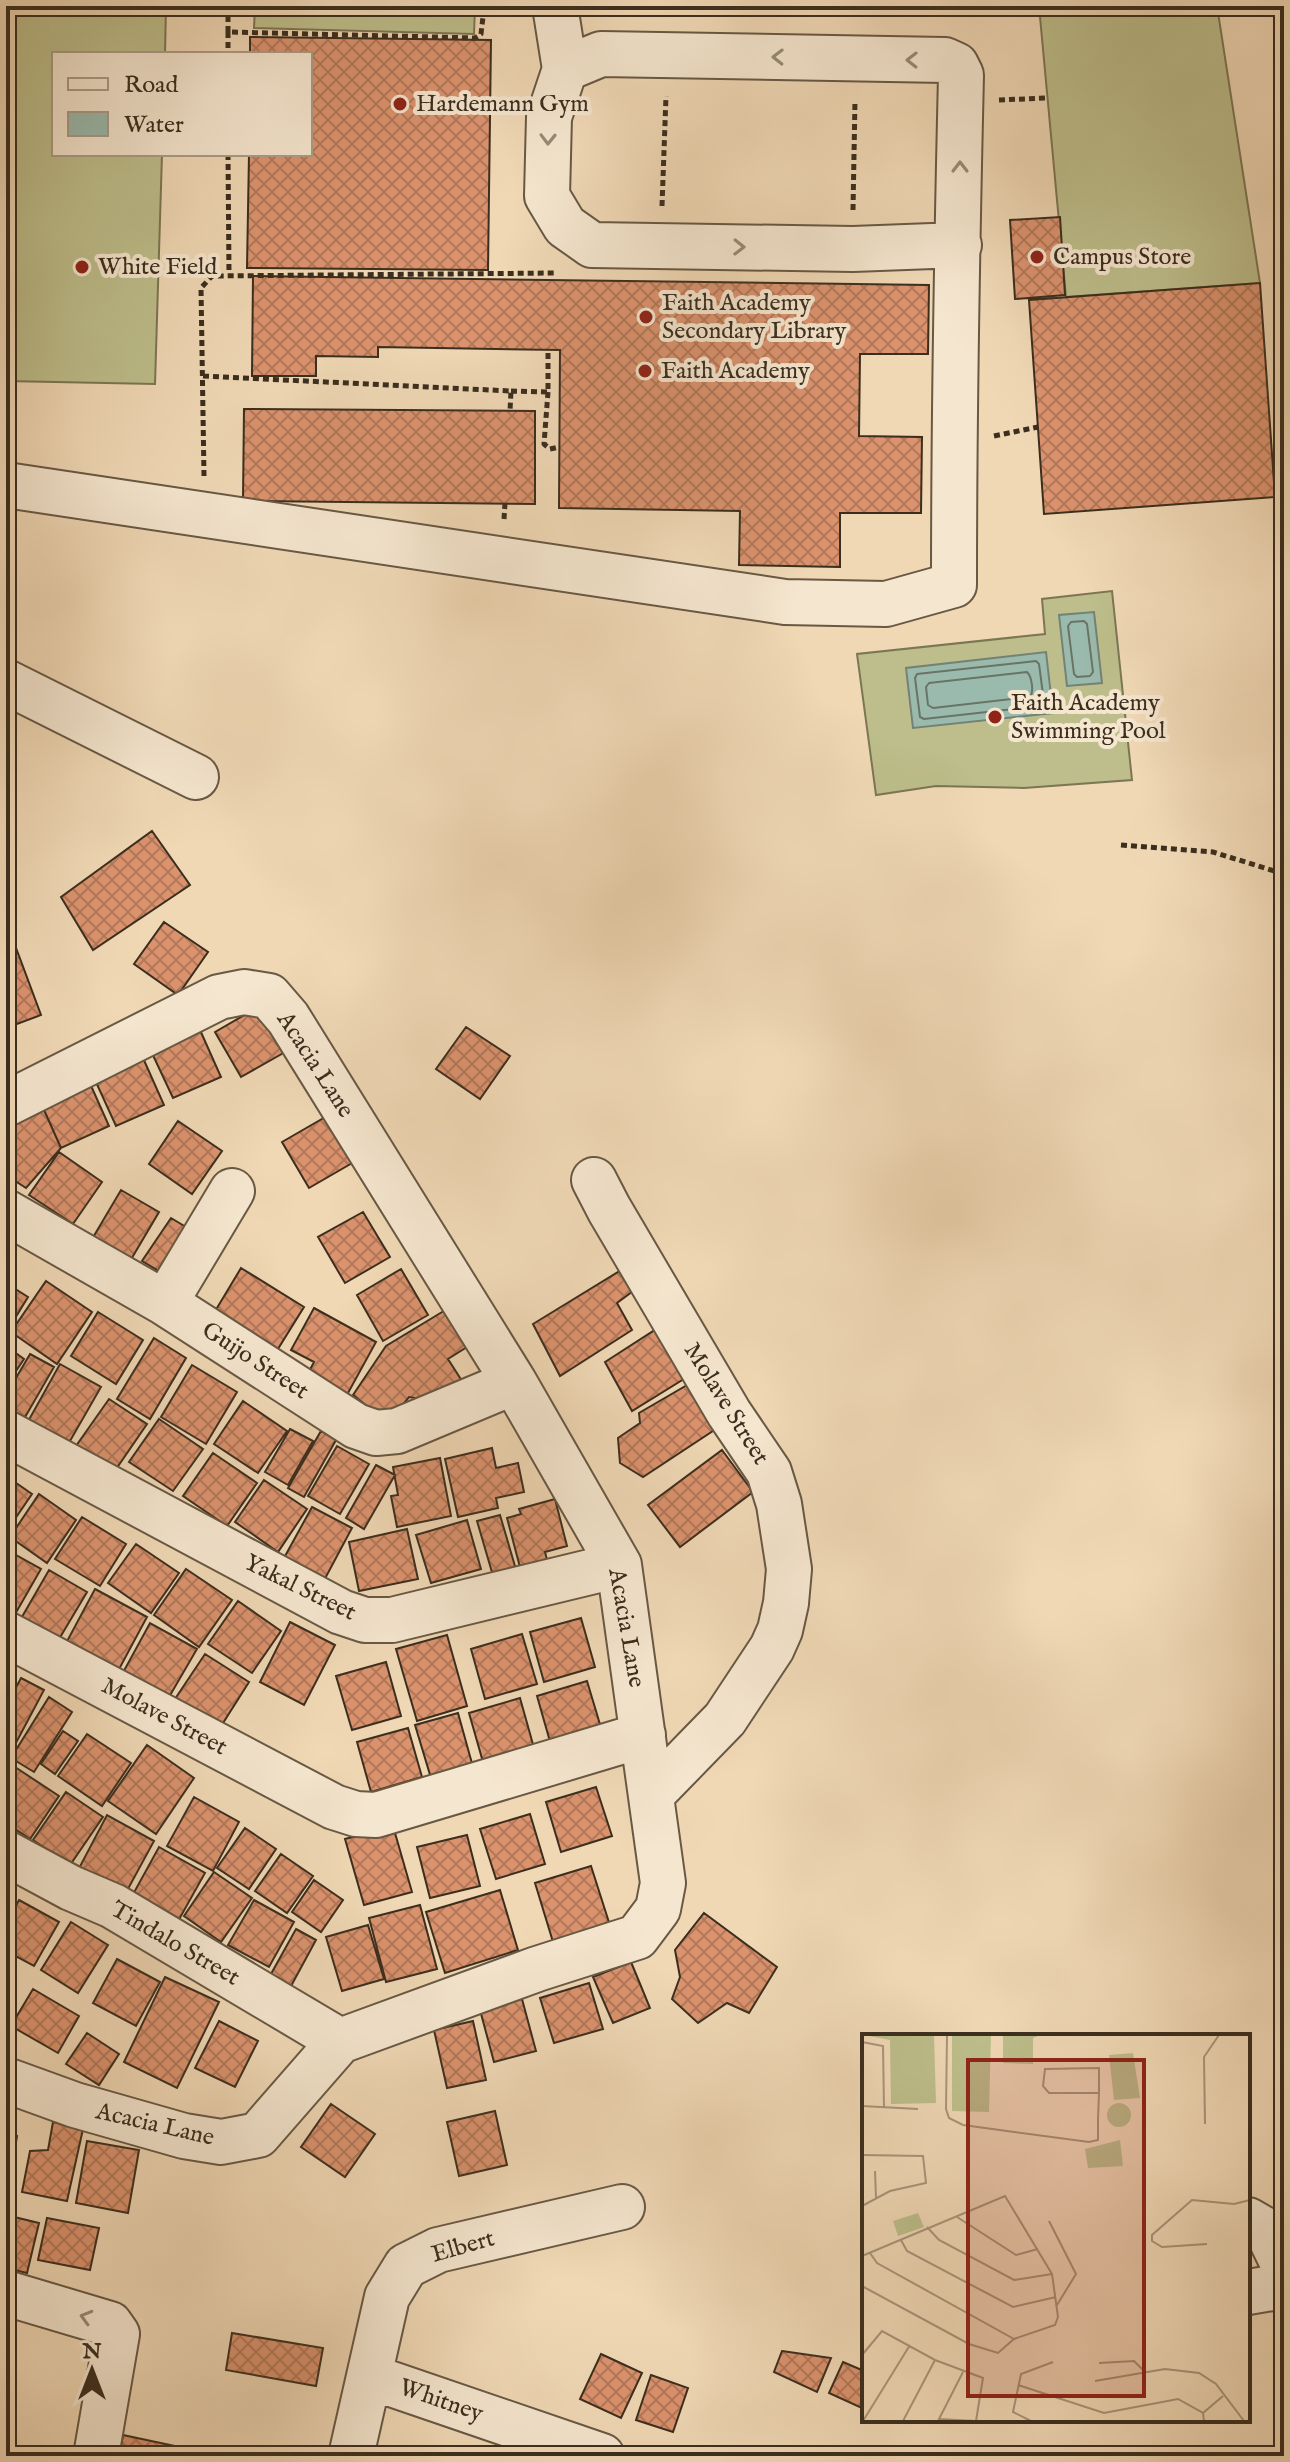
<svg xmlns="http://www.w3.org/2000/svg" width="1290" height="2462" font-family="'IM FELL English',serif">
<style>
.garden{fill:#bdbe8b;stroke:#7c7654;stroke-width:2}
.water{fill:#9abaad;stroke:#748274;stroke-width:2}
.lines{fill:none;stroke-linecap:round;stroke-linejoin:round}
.shore{stroke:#6a7466;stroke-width:2}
.building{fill:url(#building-cross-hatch);stroke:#3b2e1e;stroke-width:2}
.minor-casing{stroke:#685844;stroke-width:48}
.path{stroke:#3b2e1e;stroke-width:5;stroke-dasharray:6 4;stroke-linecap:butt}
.minor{stroke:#f5e6cf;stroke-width:44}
.oneway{stroke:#988a76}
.poi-dot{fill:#8f2418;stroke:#f5e6cf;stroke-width:3}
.labels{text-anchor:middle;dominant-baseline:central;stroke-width:8;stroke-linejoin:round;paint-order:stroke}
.poi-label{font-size:24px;fill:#3b2e1e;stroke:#f5e6cf;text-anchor:start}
.street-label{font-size:24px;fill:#3b2e1e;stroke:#f5e6cf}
.inset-road{fill:none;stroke:#a89479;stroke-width:2}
.view{fill:#8f2418;fill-opacity:0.15;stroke:#8f2418;stroke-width:4}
.inset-edge{fill:none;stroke:#3b2e1e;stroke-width:4}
</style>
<defs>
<pattern id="building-cross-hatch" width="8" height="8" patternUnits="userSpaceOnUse" patternTransform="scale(2)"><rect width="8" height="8" fill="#db936e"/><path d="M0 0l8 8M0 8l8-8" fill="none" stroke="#b3785a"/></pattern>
</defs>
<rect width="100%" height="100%" fill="#f0d8b5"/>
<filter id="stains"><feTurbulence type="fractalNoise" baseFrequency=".0025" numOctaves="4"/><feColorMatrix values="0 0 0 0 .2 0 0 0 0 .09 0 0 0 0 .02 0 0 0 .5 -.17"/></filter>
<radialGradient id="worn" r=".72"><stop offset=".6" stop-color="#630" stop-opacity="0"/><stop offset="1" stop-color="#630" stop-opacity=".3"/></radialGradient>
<path class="garden" d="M6,6H166L165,54H54V154H162L155,384L6,381Z
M255,6H475L474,34L254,28Z
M1039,6H1217L1260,283L1066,297Z
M1112,591L1132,780L1024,788L936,786L876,795L857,654L1045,634L1042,599Z"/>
<path class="water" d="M1094,612L1102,683L1067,686L1059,615Z
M1046,652L1053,713L913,728L906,668Z"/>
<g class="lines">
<path class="shore" d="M1084,621L1087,624L1093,672L1090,676L1077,677L1074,674L1068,626L1071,622Z
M1036,661L1039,664L1044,702L1041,706L924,719L920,717L915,678L917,674Z
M1027,672C1032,677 1034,692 1030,697L933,708L928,705L926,687L929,683Z"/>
</g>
<path class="building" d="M250,37L491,40L488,270L247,268L249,154H310V54H250Z
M1060,217L1065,295L1015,299L1010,220Z
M253,276L929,285L928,354H860L859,436L922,437L921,513H840V567L739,565L740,511L559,508L560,350L378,347V357L316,356V376H252Z
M1260,283L1275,497L1044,514L1029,300Z
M244,409L535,411V504L243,501Z
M152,831L190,885L93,950L61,897Z
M6,921L41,1015L6,1028Z
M164,922L208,952L178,995L134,964Z
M260,1006L287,1051L241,1077L215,1032Z
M466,1027L510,1056L480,1099L436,1069Z
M200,1030L221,1077L173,1098L151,1051Z
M143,1058L164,1105L116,1126L95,1080Z
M88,1079L109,1126L61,1148L40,1101Z
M40,1101L61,1148L26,1188L6,1175V1117Z
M327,1116L354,1162L309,1188L282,1142Z
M178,1121L222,1151L192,1194L149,1164Z
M59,1152L102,1182L73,1224L29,1195Z
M121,1190L159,1212L123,1273L85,1251Z
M363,1212L390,1257L345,1283L318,1237Z
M171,1218L201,1236L172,1279L142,1261Z
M631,1264L640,1286L617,1303L632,1330L560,1376L533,1324Z
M241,1268L304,1307L276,1352L214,1313Z
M401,1269L428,1315L383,1341L357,1295Z
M46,1281L92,1312L57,1364L11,1332Z
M6,1283L28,1297L6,1333Z
M452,1306L475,1342L448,1359L469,1392L452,1404L409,1397L388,1423L353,1395L386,1346Z
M314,1308L376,1342L342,1404L303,1383L314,1362L291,1350Z
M98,1312L143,1340L116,1384L71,1356Z
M661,1326L692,1374L632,1411L605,1362Z
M154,1338L186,1358L150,1419L117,1399Z
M6,1346L24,1359L6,1386Z
M30,1354L54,1367L24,1419L6,1409V1395Z
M60,1364L101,1387L66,1448L26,1425Z
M192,1365L237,1392L206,1444L161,1417Z
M694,1381L722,1425L643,1477L620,1463L618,1438L640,1423L639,1413Z
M109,1399L147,1424L114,1472L76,1446Z
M243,1401L287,1431L258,1473L214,1444Z
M159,1419L203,1449L173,1491L129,1462Z
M290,1429L313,1441L288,1485L265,1472Z
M321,1431L336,1440L304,1497L288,1488Z
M337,1446L369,1464L340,1514L308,1496Z
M492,1448L496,1468L518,1463L524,1492L496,1498L498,1508L458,1517L445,1459Z
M722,1450L753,1492L680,1547L648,1505Z
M213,1453L257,1483L227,1526L183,1496Z
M440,1458L451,1516L397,1527L391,1496L398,1495L393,1467Z
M376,1465L395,1475L364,1529L346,1518Z
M6,1476L32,1494L6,1532Z
M264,1480L307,1509L278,1552L235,1522Z
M39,1494L76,1520L47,1563L10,1537Z
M555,1499L567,1546L545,1552L548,1564L521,1571L507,1518L521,1514L519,1509Z
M312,1507L352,1528L320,1588L279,1567Z
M500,1515L517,1573L494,1579L477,1521Z
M82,1517L126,1544L100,1586L55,1559Z
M467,1520L481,1569L431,1583L416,1535Z
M407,1529L418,1579L359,1591L349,1542Z
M136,1544L179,1573L151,1613L108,1583Z
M7,1550L41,1569L6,1630V1552Z
M186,1569L232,1600L199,1647L154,1615Z
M49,1570L87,1592L52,1651L15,1629Z
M95,1589L147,1617L117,1673L65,1645Z
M238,1601L281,1631L252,1673L208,1644Z
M581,1618L595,1667L544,1682L530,1632Z
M290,1622L335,1645L304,1705L260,1682Z
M150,1623L197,1649L165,1704L120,1678Z
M522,1634L537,1684L485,1699L471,1649Z
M447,1635L467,1706L417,1721L396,1649Z
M205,1654L249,1682L216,1734L171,1705Z
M386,1662L401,1716L352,1730L336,1676Z
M21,1678L44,1690L9,1756L6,1754V1706Z
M587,1681L602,1731L551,1745L537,1696Z
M49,1697L72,1712L34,1772L11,1758Z
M520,1698L534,1748L483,1762L469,1713Z
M458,1713L473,1767L431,1778L415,1725Z
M408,1728L422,1777L371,1792L357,1742Z
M63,1731L78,1741L55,1774L41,1764Z
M87,1734L131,1763L102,1806L58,1776Z
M147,1745L194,1778L156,1834L108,1801Z
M15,1767L59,1796L30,1839L6,1823V1779Z
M596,1787L612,1836L561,1852L546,1802Z
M66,1792L103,1817L70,1865L33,1840Z
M194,1797L239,1822L213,1871L167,1846Z
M530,1814L545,1864L496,1879L480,1829Z
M107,1815L154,1841L122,1900L76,1874Z
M393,1826L412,1892L364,1905L345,1839Z
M245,1828L276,1849L249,1889L217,1868Z
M467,1835L480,1886L430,1898L417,1847Z
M159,1847L205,1873L172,1932L126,1907Z
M281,1854L313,1876L287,1913L255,1891Z
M591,1866L614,1938L557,1955L535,1883Z
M214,1872L252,1898L221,1942L184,1916Z
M314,1880L343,1900L321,1932L292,1912Z
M500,1890L518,1950L445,1973L426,1912Z
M19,1900L59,1922L34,1966L6,1951V1924Z
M254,1900L294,1922L269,1967L228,1945Z
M420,1905L437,1969L386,1982L369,1918Z
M704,1913L777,1967L749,2013L727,2003L698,2023L672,1999L680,1977L675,1950Z
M71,1922L108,1945L78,1993L41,1970Z
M368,1925L384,1979L342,1991L326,1937Z
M296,1929L316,1940L291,1986L271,1974Z
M117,1959L160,1982L136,2026L93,2003Z
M631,1962L650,2008L613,2023L593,1977Z
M165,1977L219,2002L177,2088L124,2062Z
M589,1983L603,2029L554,2043L540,1998Z
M33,1989L79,2016L58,2053L11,2026Z
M522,1999L536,2051L494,2062L480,2010Z
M219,2021L258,2041L235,2087L195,2068Z
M473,2021L486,2080L447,2088L434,2030Z
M87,2033L119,2054L99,2085L66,2064Z
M331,2104L375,2134L345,2177L301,2147Z
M495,2111L507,2165L459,2176L447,2122Z
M53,2122L83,2129L67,2201L22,2192L30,2151L48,2150Z
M6,2134L17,2136L8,2189H6Z
M87,2141L139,2150L128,2213L76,2203Z
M6,2215L39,2223L27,2273L6,2268Z
M47,2218L99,2228L90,2270L38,2260Z
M232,2333L323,2348L316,2386L226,2370Z
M782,2351L831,2358L817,2392L774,2372Z
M601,2354L642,2373L621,2418L580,2399Z
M843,2362L864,2371V2409L829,2393Z
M651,2375L688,2388L673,2432L636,2420Z
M123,2435L189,2449L187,2456H119Z"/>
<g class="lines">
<g class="minor-casing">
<path id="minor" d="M555,6L565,69
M6,485L785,602L886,604L954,585C954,415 957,245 961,75L956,65L945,60L601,54L565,69L549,117L547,196L565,226L592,245L853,249L959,245
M6,682L196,777
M6,1104L219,997L244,992L269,996L288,1018L514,1382L619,1565L663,1883L658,1909L637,1937L537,1969L340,2041L258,2135L221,2142L184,2136L75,2105L6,2080
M594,1180L609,1209L729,1413L769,1472L779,1504L789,1569L786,1603L780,1630L772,1648L725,1719L651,1795
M6,1212L165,1303L356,1426L376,1433L397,1431L514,1382
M165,1303L232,1191
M6,1433L341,1612L365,1620H392L619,1565
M6,1634L334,1807L356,1814L376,1815L643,1735
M6,1853L71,1888L113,1906L340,2041
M1248,2220L1267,2231L1284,2266
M1248,2292L1284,2286
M6,2293L110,2324L117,2334L96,2456
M371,2377L602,2456
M351,2456L387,2297L406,2266L438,2250L622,2207"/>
</g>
<path class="path" d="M228,6V32L475,38L481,34L483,17L489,11L514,12
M228,32V54
M999,100L1046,98
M228,154L229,274
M662,206L666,96
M853,210L855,100
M203,376L511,391L510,411
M511,391L548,392V350
M548,392L544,444L550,449L559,447
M994,436L1038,427
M204,476L201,288L212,276L557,273
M504,519L505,503
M1121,845L1213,852L1284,874"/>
<use href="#minor" class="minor"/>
</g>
<defs><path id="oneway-chevron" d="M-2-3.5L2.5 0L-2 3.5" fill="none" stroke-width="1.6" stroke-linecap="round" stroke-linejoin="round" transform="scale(2)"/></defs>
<g class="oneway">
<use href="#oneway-chevron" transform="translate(778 57) rotate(-179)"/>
<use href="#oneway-chevron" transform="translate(912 60) rotate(-179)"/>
<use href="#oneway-chevron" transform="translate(548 139) rotate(91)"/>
<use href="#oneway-chevron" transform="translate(960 167) rotate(-90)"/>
<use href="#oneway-chevron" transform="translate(739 247) rotate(1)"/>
<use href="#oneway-chevron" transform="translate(86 2317) rotate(-164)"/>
</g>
<g class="poi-dot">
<circle cx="400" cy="104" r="8"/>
<circle cx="1037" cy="257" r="8"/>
<circle cx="82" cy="267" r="8"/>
<circle cx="646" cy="317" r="8"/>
<circle cx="645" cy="371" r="8"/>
<circle cx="995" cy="717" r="8"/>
</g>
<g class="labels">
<g class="poi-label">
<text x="416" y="104">Hardemann Gym</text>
<text x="1053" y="257">Campus Store</text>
<text x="98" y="267">White Field</text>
<text x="662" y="303">Faith Academy<tspan x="662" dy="28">Secondary Library</tspan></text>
<text x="661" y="371">Faith Academy</text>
<text x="1011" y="703">Faith Academy<tspan x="1011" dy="28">Swimming Pool</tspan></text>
</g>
<g class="street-label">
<text transform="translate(315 1065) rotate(57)">Acacia Lane</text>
<text transform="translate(255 1361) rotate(33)">Guijo Street</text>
<text transform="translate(726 1404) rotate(58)">Molave Street</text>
<text transform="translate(300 1588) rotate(26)">Yakal Street</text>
<text transform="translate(626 1628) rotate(80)">Acacia Lane</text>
<text transform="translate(164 1717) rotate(28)">Molave Street</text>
<text transform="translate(175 1944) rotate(30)">Tindalo Street</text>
<text transform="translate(155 2125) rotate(13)">Acacia Lane</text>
<text transform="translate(463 2247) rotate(-16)">Elbert</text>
<text transform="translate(441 2401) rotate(19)">Whitney</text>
</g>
</g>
<g transform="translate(862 2034)">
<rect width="388" height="388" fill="#f0d8b5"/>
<path d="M2,1H72L74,69L29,70L28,6ZM90,1H129L127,78L90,77ZM141,1H178L171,4V30L141,29ZM271,19L278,64L252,66L247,21ZM245 81a12 12 0 1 1 24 0a12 12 0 1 1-24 0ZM258,106L261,132L226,134L223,115ZM56,179L62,193L36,202L31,187Z" fill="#bdbe8b"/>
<path class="inset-road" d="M85,1L84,75L87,84L101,91L227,108L236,106V86L237,59V34L183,35L181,52L187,59H237M0,8L21,12L22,73M0,72L56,75M343,90L342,23L357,1M0,121L61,122L64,149L28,157L0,172M13,137L14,164M95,183L154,221L176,215M187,187L214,240L195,271M65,193L77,206L152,246L190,240M39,206L45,217L151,273L194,263M345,210L300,213L290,207V201L330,166L372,170L388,166M8,219L15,229L152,305M0,222L143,162L190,240L196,283L193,291L152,305L136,319L107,310L0,252M0,321L20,297L73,326L121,344L114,387M237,329L272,327L283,338M233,347L303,335L337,339L354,350L382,387M156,351L242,379L316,365L341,379L342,387M341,379L361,362M77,385L113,387M1,387L48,311M41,387L73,326M76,387L101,338M169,387L151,378L159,340L191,328"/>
<path class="view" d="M106,26H282V362H106Z"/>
<rect width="388" height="388" class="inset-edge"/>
</g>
<rect width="1290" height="2462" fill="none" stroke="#f0d8b5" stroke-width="32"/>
<rect x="8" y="8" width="1274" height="2446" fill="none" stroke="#3b2e1e" stroke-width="4"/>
<rect x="16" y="16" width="1258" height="2430" fill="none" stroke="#3b2e1e" stroke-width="2"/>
<rect x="52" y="52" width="260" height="104" fill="#f5e6cf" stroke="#ab9c88" stroke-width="2"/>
<rect x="68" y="78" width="40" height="12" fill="#f5e6cf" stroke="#ab9c88" stroke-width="2"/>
<text x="124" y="92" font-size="24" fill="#3b2e1e">Road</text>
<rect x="68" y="112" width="40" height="24" fill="#9abaad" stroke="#ab9c88" stroke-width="2"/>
<text x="124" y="132" font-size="24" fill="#3b2e1e">Water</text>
<g transform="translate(92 2370)" stroke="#f5e6cf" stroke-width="6" paint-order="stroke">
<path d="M0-6L14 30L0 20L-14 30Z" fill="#3b2e1e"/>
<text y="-12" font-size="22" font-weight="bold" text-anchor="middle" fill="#3b2e1e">N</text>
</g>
<rect width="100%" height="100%" filter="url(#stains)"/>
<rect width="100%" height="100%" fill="url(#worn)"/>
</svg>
